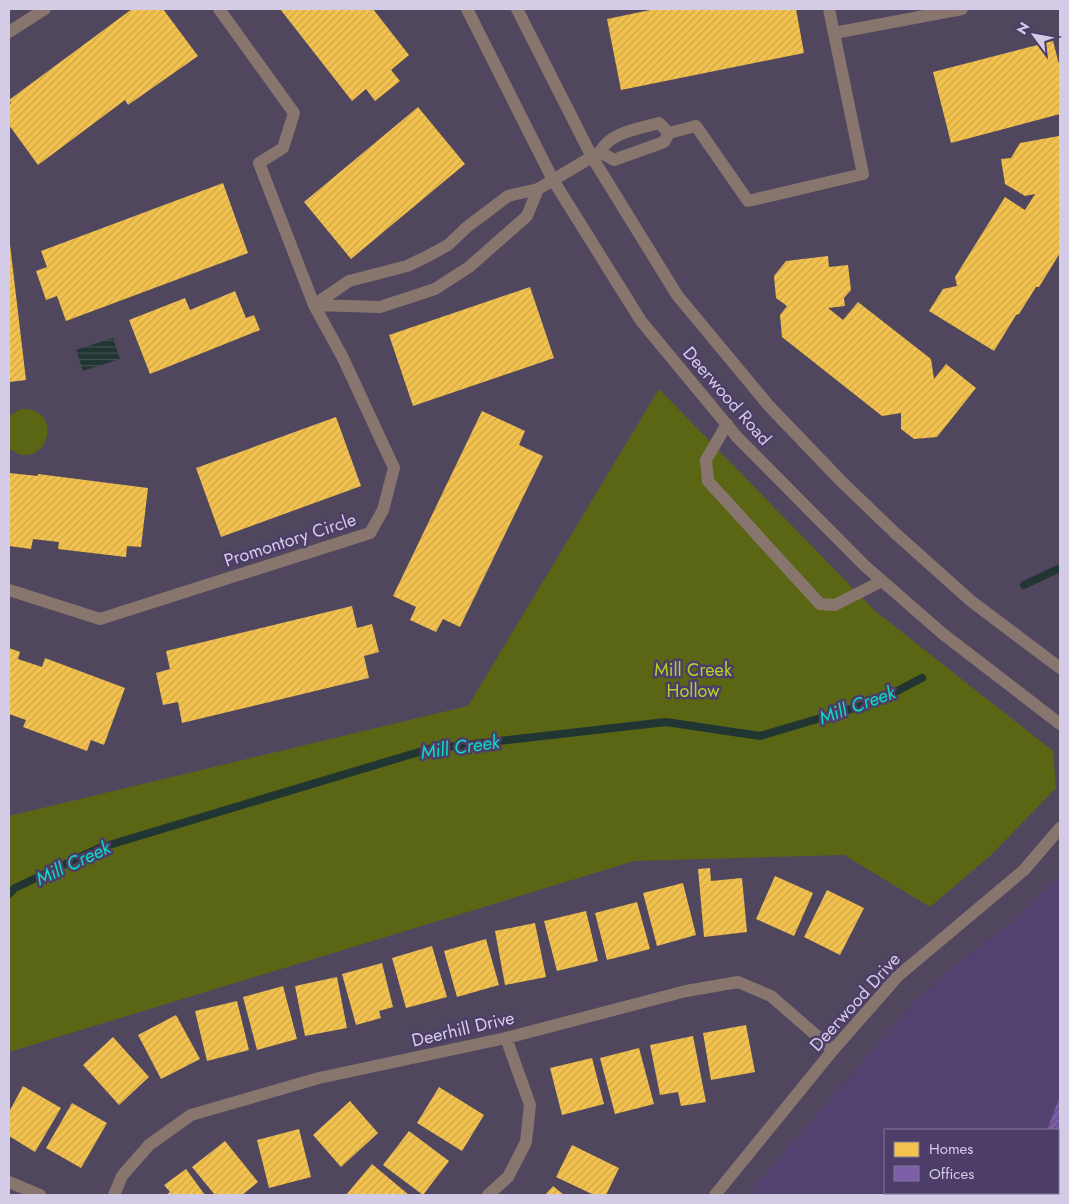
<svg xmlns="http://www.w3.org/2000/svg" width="1069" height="1204" font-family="Jost,sans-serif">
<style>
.built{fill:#534270;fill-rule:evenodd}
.green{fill:#5a6613}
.water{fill:url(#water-rules)}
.homes{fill:url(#homes-hatch)}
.offices{fill:url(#offices-hatch)}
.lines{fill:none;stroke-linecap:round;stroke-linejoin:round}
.stream{stroke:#213532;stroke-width:8}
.minor{stroke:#88766e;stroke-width:12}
.labels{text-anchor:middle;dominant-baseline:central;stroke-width:5;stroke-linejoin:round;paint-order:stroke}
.street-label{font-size:18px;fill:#d4cce6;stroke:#4d3d69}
.park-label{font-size:18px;fill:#b5d128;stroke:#4d3d69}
.water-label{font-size:19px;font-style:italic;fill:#09dcc1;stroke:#4d3d69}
</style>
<defs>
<pattern id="water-rules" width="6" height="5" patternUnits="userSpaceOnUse" patternTransform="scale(1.25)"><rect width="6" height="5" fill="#213532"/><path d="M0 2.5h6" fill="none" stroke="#405150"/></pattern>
<pattern id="homes-hatch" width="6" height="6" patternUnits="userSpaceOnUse" patternTransform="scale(1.25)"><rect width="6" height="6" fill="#f2c14e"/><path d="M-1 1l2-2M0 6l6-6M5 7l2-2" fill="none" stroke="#cea74c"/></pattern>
<pattern id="offices-hatch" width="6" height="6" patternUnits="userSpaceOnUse" patternTransform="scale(1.25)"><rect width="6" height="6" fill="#7b5ea7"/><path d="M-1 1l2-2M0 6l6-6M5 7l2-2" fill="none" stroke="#604f7b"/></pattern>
</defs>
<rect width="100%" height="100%" fill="#50475f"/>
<path class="built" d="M1060,875V1195H747L916,1000L950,969L1019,916ZM885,1130H1058V1193H885Z"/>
<path class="green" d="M659,389L874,610L1053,751L1056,788L991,855L930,907L844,855L634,861L9,1052V816L468,706Z
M21,409C69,408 44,477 9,448V416Z"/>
<path class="water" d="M113,338L120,359L83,371L76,350Z"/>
<path class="homes" d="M132,9H163L198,56L128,105L125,100L38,165L9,125V105L11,103L9,100Z
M280,9H373L409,55L391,70L400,81L375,101L366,89L352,101Z
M655,9H796L804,53L621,90L607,19Z
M1053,41L1060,68V114L951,143L933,72Z
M418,107L465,164L351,259L304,202Z
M1059,136L1060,253L1039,287H1036L1019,314L1016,315L994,351L929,311L943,289L957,286L955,277L1005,197L1025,210L1035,194L1025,196L1005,184L1001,159L1011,158L1020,143Z
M223,183L248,253L66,321L57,296L46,300L36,271L47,267L41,251Z
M9,236L26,380L9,382Z
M828,256L829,267L848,265L851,290L844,298L845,306L828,308L843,320L858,302L931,359L934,379L946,364L976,388L937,437L914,439L901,429V413L882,416L782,337L780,315L787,306L776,298L774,276L786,261Z
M530,287L554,358L413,406L389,335Z
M235,291L246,318L254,315L260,330L150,374L129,320L185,298L190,310Z
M482,411L525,431L519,445L543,456L460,627L443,619L436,632L410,620L416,607L393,596Z
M336,417L361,486L221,537L196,468Z
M9,473L38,476V474L148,488L141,547L127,546L126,557L58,549L59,542L33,539L31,549L9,546Z
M352,606L357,628L372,624L379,652L364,656L369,678L182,723L178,702L163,705L156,673L170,669L166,651Z
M9,648L20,652L18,659L42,667L45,658L125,688L104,745L91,740L87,751L23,727L26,720L9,714Z
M710,868L711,881L742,878L747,932L704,937L698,869Z
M775,876L813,893L794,936L756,919Z
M683,883L696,935L657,946L643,893Z
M827,890L864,908L840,955L804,937Z
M637,902L650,949L607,960L595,913Z
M586,911L598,961L557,971L544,921Z
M535,923L546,977L505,985L495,931Z
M486,939L499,985L457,997L444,951Z
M432,946L447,997L406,1008L392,958Z
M382,963L393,1007L379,1011L381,1018L356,1025L342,974Z
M337,977L347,1028L305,1036L295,986Z
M283,986L297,1039L257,1050L243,997Z
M237,1001L249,1050L207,1061L195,1011Z
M176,1015L200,1059L161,1079L138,1035Z
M746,1025L755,1072L711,1080L703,1033Z
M693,1036L706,1102L681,1106L678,1092L660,1095L650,1045Z
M113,1037L149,1077L119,1105L83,1065Z
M639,1048L654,1104L615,1114L600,1058Z
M592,1058L604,1104L562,1115L550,1068Z
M23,1086L61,1108L35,1152L9,1136V1112Z
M439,1087L484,1115L462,1151L417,1123Z
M350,1101L378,1133L341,1167L313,1135Z
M72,1103L107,1123L81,1168L46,1148Z
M299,1129L311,1177L269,1188L257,1140Z
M409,1131L449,1161L423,1195L383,1165Z
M225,1141L258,1182L242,1195H215L192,1167Z
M572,1145L619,1168L606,1195H594L556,1177Z
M372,1164L409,1195H346Z
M186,1169L205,1195H166L170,1192L164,1185Z
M553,1186L564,1195H545Z"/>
<path class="offices" d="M1060,1096V1195H1023L1024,1193H1058V1130H1047Z"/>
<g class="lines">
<path class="stream" d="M1024,585L1060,568
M9,894L15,888L99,848L429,749L666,722L760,736L878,701L922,678"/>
<path class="minor" d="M467,9L553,180L641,321L737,437L865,566L943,634L1060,724
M517,9L592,157L677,295L770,407L841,481L895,533L971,601L1060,668
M9,32L45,9
M834,33L962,9
M600,152L614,160L664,142L669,133L696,126L748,201L863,174L829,9
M314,305L349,281L407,266L426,257L448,245L467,227L508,196L538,189L600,152C610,132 638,129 659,123L669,133
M314,305L380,307L435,289L469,267L527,216L538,189
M727,424L706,460L708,481L820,604L835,605L882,581
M9,590L100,619L370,533L383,510L394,468L343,358L314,305L259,163L283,148L294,113L219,9
M9,1182L40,1195
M114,1195L122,1176L149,1145L191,1115L319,1078L506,1038L686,991L738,982L771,996L833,1050
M488,1195L508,1177L526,1142L530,1105L506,1038
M715,1195L833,1050L898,976L1024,870L1060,828"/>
</g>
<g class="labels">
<g class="street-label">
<text transform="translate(727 396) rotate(49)">Deerwood Road</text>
<text transform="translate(290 540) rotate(-18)">Promontory Circle</text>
<text transform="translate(855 1002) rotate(-48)">Deerwood Drive</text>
<text transform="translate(463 1029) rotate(-13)">Deerhill Drive</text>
</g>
<g class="park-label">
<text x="693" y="670">Mill Creek<tspan x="693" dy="21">Hollow</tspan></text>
</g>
<g class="water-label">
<text transform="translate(857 705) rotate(-20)">Mill Creek</text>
<text transform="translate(460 747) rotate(-8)">Mill Creek</text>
<text transform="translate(73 863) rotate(-25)">Mill Creek</text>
</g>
</g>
<rect width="1069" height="1204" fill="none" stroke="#d4cce6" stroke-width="20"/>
<rect x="884" y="1129" width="175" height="65" fill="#4d3d69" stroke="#83769b"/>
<rect x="894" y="1142" width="25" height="15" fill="#f2c14e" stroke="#83769b"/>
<text x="929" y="1154" font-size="15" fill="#d4cce6">Homes</text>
<rect x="894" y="1166" width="25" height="15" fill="#7b5ea7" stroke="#83769b"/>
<text x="929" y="1179" font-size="15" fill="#d4cce6">Offices</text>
<g transform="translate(1034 35) rotate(302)" stroke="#4d3d69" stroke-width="4" paint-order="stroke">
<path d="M0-4L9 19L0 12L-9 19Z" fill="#d4cce6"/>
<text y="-8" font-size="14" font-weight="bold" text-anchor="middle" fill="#d4cce6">N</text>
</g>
</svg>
